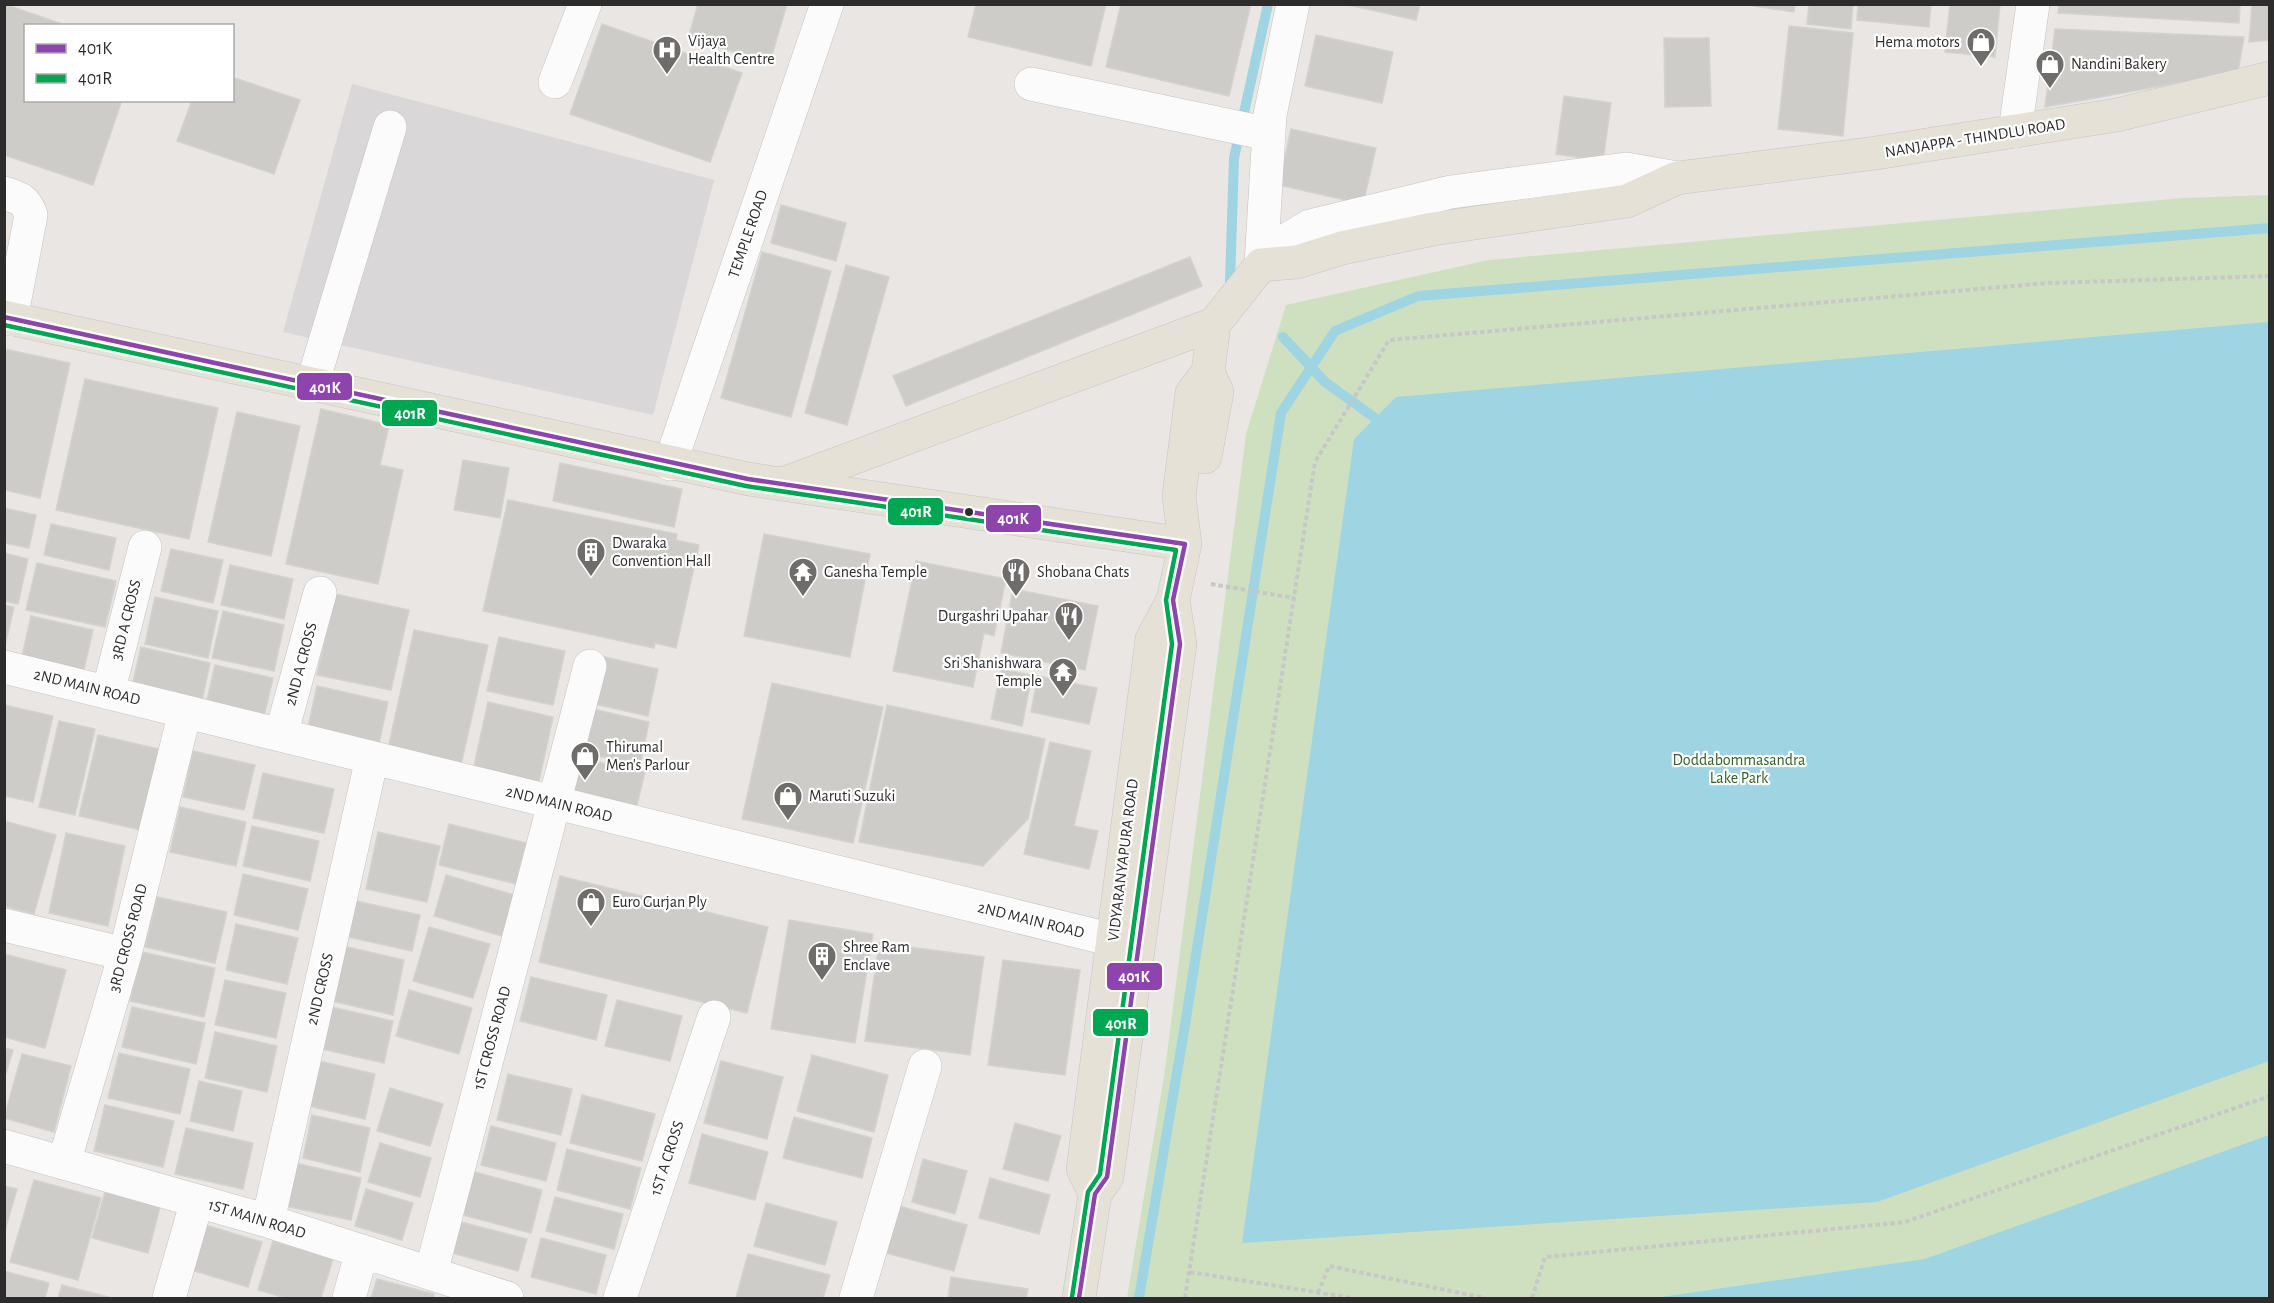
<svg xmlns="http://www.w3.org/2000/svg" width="2274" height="1303" font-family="'Alegreya Sans',sans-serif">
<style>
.industrial{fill:#dad7d9}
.green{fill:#cfe0c0}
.water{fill:#9fd4e2}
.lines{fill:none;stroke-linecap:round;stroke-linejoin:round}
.stream{stroke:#9fd4e2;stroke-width:10}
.building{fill:#ceccc9;stroke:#d4d2cf;stroke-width:1.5}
.minor-casing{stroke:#c4c3c2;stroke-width:34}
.major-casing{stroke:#c5c4c2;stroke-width:34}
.path{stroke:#c7c7c6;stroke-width:4;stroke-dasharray:4.5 3;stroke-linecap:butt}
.minor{stroke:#fcfbfb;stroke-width:33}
.major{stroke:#e5e1d7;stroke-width:33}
.bus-1-casing{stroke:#fff;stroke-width:9}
.bus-2-casing{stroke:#fff;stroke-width:9}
.bus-1{stroke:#8e44ad;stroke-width:4.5}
.bus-2{stroke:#00a651;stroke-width:4.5}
.bus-dot{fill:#2c2c2c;stroke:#fff;stroke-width:2}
.labels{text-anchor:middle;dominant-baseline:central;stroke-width:4.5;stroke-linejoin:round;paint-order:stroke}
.poi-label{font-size:16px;fill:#2c2c2c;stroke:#fff;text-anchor:start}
.street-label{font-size:16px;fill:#2c2c2c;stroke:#fff}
.park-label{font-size:16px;fill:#336123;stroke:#fff}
.line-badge{stroke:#fff;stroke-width:2}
.badge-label{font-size:16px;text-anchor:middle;font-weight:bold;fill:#fff}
</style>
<rect width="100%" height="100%" fill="#e9e6e3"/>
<path class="industrial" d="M352,84L714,180L653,415L283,332Z"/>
<path class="green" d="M2269,195V1298H1127L1165,1070L1246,434L1286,305L1489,260L2183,198Z"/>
<path class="water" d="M2269,322V1061L1877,1202L1242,1243L1354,439L1396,397Z
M2269,1135V1298H1654L1925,1259Z"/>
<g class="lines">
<path class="stream" d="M1234,288L1230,282L1234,158L1268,4
M1283,337L1325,382L1375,418
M1139,1298L1185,1025L1281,413L1335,331L1418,296L2270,228"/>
</g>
<path class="building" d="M4,4L68,26H26V100H122L93,185L4,155Z
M698,4H787L770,62L688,39Z
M976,4H1106L1091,66L968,37Z
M1121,4H1251L1229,96L1106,67Z
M1344,4H1420L1416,20Z
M1741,4H1795L1794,12Z
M1809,4H1853L1851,29L1807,24Z
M1858,4H1931L1929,27L1857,20Z
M1950,4H2000L1995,57L1945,52Z
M2059,4H2240L2239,23L2058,13Z
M2270,4V40L2249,42L2252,5Z
M602,24L742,73L710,162L570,114Z
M1789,26L1853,33L1843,136L1778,129Z
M2055,29L2244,37L2238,72L2045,107Z
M1316,35L1393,52L1382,103L1305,86Z
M1664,38H1709L1711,106L1665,107Z
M232,77L300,100L274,174L177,141L192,100H232Z
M1564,96L1611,103L1603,161L1556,154Z
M1291,129L1376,148L1363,204L1279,185Z
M781,205L846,223L836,261L771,243Z
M762,252L831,271L791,417L721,398Z
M1190,257L1202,286L906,406L893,376Z
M846,265L889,277L847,425L805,413Z
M4,349L70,363L40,498L4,490Z
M85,379L218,408L189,539L56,510Z
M321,409L389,425L380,465L403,470L378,584L286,564Z
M237,412L300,426L271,556L208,542Z
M463,460L509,468L500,518L454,510Z
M560,463L682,489L674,527L553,501Z
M508,500L677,534L676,540L699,545L676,648L655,643L654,648L483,611Z
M4,508L36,515L29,548L4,543Z
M51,524L116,538L109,570L44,555Z
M764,534L870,554L850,657L744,636Z
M171,549L223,560L213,603L161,591Z
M4,553L28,559L18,604L4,601Z
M916,561L1006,579L994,636L984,633L973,687L893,671Z
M37,563L116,581L105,627L26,610Z
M230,565L293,579L284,619L221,605Z
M1013,589L1098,606L1085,670L1001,653Z
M335,594L409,610L391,690L317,675Z
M155,597L218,611L208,658L145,644Z
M4,605L14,607L5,646H4Z
M223,611L284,625L274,671L212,658Z
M31,616L93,630L82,678L20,665Z
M414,630L488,645L461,765L388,749Z
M499,637L565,651L553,705L487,691Z
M141,647L210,663L201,706L131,691Z
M600,656L658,669L648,716L590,703Z
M215,665L273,678L263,721L205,709Z
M1001,669L1032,675L1022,726L991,719Z
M1038,676L1097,688L1089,724L1031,712Z
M772,683L883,707L853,843L742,819Z
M317,686L388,702L378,748L307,732Z
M488,702L553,717L537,790L472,775Z
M4,705L53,716L33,802L4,796Z
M887,705L1045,739L1028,819L983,866L859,842Z
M589,708L649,722L640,765L579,752Z
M59,721L95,729L75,815L39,807Z
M98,735L159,749L141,830L79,816Z
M1050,742L1091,751L1074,826L1098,831L1089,869L1024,854Z
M193,751L255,765L244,810L183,797Z
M579,758L645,772L635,813L570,798Z
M263,773L334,789L324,833L253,818Z
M180,807L246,822L236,866L170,852Z
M4,821L56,835L34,914L4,906Z
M449,824L526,843L516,884L439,865Z
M252,826L319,841L310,881L243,866Z
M378,832L440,846L427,902L366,889Z
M66,833L125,846L108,926L49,913Z
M243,874L308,889L298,930L234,915Z
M446,875L514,895L502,936L434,916Z
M560,876L768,927L747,1013L539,962Z
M157,897L227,912L215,963L145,947Z
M356,901L420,915L412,951L348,937Z
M789,920L873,934L855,1043L771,1029Z
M236,924L298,938L287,984L226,970Z
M429,927L490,944L473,998L413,981Z
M879,943L984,957L970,1055L865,1041Z
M339,945L404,960L393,1015L327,1000Z
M142,952L215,968L204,1017L130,1001Z
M4,954L66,970L45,1048L4,1037Z
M1003,960L1080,970L1065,1075L988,1065Z
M531,977L607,995L596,1040L520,1021Z
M225,980L286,993L276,1038L215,1025Z
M409,990L472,1008L459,1054L396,1036Z
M617,1000L682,1016L670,1061L605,1046Z
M132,1007L205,1023L196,1064L122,1047Z
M331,1007L393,1021L384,1063L322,1049Z
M215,1032L277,1046L267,1092L205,1078Z
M4,1048L13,1050L4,1080Z
M119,1053L190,1069L180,1114L108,1098Z
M22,1054L71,1066L54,1132L4,1118Z
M812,1055L888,1075L874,1132L797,1111Z
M319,1061L375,1074L365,1119L308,1106Z
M721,1061L783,1077L767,1139L704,1123Z
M508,1074L572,1089L561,1135L497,1120Z
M199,1081L242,1091L233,1131L190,1121Z
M390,1088L443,1104L430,1146L377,1131Z
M582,1095L655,1114L642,1161L570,1143Z
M105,1105L174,1121L163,1167L94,1151Z
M312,1115L370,1128L360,1172L303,1158Z
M794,1117L872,1138L862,1178L783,1158Z
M1015,1123L1061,1136L1048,1181L1003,1169Z
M491,1126L556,1143L546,1181L481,1165Z
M186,1128L253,1143L243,1189L175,1174Z
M702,1134L768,1152L755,1200L689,1183Z
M380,1143L431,1158L420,1197L368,1182Z
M567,1149L641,1168L630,1209L557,1190Z
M923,1159L967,1171L955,1214L912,1202Z
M295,1163L361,1178L351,1220L285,1206Z
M471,1171L542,1190L531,1233L459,1214Z
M990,1178L1050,1195L1039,1234L979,1218Z
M34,1180L101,1198L78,1280L10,1262Z
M4,1186L17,1189L4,1234Z
M366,1189L413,1203L402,1240L355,1226Z
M105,1192L160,1207L148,1253L92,1238Z
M555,1197L623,1214L614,1249L546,1231Z
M766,1203L837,1222L825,1265L754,1246Z
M899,1206L967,1225L954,1271L886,1253Z
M453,1220L527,1239L518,1271L444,1251Z
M202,1224L262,1242L248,1287L188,1269Z
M541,1238L606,1255L596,1294L531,1277Z
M273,1241L333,1259L321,1298H286L258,1290Z
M748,1254L830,1275L823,1298H736Z
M4,1271L49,1283L45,1298H4Z
M951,1277L1028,1289L1026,1298H948Z
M377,1279L434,1294L433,1298H371Z
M62,1285L112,1298H58Z"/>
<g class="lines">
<g class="minor-casing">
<path id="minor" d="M555,82L585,4
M1031,84L1269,134
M2015,131L2033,4
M4,193C20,198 26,200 31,215L11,319
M1261,265L1283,242L1310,226L1451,192L1626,169L1677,178
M1261,265L1270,115L1293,4
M312,385L390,127
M670,464L827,4
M4,667L1113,940
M108,693L145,547
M281,735L320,593
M4,925L125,954
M4,1146L268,1221L507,1298
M64,1163L125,954L185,712
M268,1221L372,758
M431,1273L590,666
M169,1298L197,1201
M349,1298L362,1251
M620,1298L714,1017
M856,1298L925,1066"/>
</g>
<g class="major-casing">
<path id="major" d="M4,317L748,479L1185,544
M1205,457L1217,392L1208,372
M788,482L1214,324
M1095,1194L1083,1169L1152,639L1173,600L1185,544L1179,496L1192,393L1208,372L1214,324L1261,265L1297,262L1342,248L1433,229L1627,201L1677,178L1876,153L2117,115L2270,78
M1079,1298L1095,1194L1107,1177L1180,644L1173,600"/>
</g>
<path class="path" d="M1211,584L1294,598
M1190,1272L1352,1298
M1318,1293L1329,1266L1485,1298
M1185,1298L1315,462L1389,340L2048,283L2270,276
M1532,1298L1545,1257L1905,1222L2270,1096"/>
<use href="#minor" class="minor"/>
<use href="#major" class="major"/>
<g class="bus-1-casing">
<path id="bus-1" d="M4,317L748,479L1185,544L1173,600L1180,644L1107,1177L1095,1194L1079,1298"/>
</g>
<g class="bus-2-casing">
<path id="bus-2" d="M4,325L746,486L1176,550L1166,600L1172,644L1100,1174L1088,1192L1072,1297"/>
</g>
<use href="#bus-1" class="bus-1"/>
<use href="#bus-2" class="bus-2"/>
</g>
<defs>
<g id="shop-pin" transform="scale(1.5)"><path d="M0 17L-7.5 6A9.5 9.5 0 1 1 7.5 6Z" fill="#6e6d6c" stroke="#fff"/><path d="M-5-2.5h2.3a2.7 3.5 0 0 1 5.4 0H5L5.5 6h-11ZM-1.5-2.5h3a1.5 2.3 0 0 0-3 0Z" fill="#fff"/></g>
<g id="hospital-pin" transform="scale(1.5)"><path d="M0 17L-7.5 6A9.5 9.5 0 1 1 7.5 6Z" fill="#6e6d6c" stroke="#fff"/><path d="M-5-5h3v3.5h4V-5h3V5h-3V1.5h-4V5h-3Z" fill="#fff"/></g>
<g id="building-pin" transform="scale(1.5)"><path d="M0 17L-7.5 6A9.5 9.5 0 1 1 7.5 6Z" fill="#6e6d6c" stroke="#fff"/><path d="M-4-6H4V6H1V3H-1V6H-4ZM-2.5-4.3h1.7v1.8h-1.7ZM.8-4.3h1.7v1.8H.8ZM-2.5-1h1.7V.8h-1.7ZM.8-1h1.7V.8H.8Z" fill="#fff"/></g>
<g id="temple-pin" transform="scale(1.5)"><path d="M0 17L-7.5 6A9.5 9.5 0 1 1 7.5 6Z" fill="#6e6d6c" stroke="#fff"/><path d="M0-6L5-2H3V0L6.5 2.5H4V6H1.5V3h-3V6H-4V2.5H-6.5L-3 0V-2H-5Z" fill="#fff"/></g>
<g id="restaurant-pin" transform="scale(1.5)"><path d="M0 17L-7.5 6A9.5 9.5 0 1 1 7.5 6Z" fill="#6e6d6c" stroke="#fff"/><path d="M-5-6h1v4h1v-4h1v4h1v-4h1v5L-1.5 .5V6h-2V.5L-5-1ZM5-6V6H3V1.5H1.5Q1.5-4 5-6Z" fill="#fff"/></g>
</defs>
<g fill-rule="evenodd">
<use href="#shop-pin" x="1981" y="42"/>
<use href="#hospital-pin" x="667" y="50"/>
<use href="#shop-pin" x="2050" y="64"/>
<use href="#building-pin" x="591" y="552"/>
<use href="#temple-pin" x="803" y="572"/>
<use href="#restaurant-pin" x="1016" y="572"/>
<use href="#restaurant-pin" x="1069" y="616"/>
<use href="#temple-pin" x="1063" y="672"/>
<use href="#shop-pin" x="585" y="756"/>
<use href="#shop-pin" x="788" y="796"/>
<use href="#shop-pin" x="591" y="902"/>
<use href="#building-pin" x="822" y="956"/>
</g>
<circle class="bus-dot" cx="969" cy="512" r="5"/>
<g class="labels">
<g class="poi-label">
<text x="688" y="41">Vijaya<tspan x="688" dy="18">Health Centre</tspan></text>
<text x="1960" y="42" text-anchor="end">Hema motors</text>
<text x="2071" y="64">Nandini Bakery</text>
<text x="612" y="543">Dwaraka<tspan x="612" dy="18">Convention Hall</tspan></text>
<text x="824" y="572">Ganesha Temple</text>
<text x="1037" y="572">Shobana Chats</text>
<text x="1048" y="616" text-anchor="end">Durgashri Upahar</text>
<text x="1042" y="663" text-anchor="end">Sri Shanishwara<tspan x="1042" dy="18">Temple</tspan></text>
<text x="606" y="747">Thirumal<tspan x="606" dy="18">Men's Parlour</tspan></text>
<text x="809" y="796">Maruti Suzuki</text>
<text x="612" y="902">Euro Gurjan Ply</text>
<text x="843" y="947">Shree Ram<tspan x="843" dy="18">Enclave</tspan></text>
</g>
<g class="street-label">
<text transform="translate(1975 138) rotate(-9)">NANJAPPA - THINDLU ROAD</text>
<text transform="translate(748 234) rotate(-71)">TEMPLE ROAD</text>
<text transform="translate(126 620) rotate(-76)">3RD A CROSS</text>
<text transform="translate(301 664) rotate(-75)">2ND A CROSS</text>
<text transform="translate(87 687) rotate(14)">2ND MAIN ROAD</text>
<text transform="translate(559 804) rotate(14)">2ND MAIN ROAD</text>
<text transform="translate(1123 860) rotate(-83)">VIDYARANYAPURA ROAD</text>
<text transform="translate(1031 920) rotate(14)">2ND MAIN ROAD</text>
<text transform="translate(128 938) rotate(-75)">3RD CROSS ROAD</text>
<text transform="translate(320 989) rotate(-77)">2ND CROSS</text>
<text transform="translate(492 1038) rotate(-75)">1ST CROSS ROAD</text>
<text transform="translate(667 1158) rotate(-72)">1ST A CROSS</text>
<text transform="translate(257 1219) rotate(17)">1ST MAIN ROAD</text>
</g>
<g class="park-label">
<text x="1739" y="760">Doddabommasandra<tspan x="1739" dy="18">Lake Park</tspan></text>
</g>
</g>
<g class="line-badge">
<rect x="296" y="372" width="57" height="29" rx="6" fill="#8e44ad"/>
<rect x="381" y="399" width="57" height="28" rx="6" fill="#00a651"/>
<rect x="887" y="497" width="57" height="29" rx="6" fill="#00a651"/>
<rect x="985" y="504" width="57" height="29" rx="6" fill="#8e44ad"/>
<rect x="1106" y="962" width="57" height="29" rx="6" fill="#8e44ad"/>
<rect x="1092" y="1008" width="57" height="29" rx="6" fill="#00a651"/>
</g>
<g class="badge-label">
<text x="325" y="393">401K</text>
<text x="410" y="419">401R</text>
<text x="916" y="517">401R</text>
<text x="1013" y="524">401K</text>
<text x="1134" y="982">401K</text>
<text x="1121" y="1029">401R</text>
</g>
<rect width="2274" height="1303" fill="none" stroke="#2c2c2c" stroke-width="12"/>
<rect x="24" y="24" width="210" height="78" fill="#ffffff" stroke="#ababab" stroke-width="1.5"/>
<rect x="36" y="44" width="30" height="9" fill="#8e44ad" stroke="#ababab" stroke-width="1.5"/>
<text x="78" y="54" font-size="18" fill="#2c2c2c">401K</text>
<rect x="36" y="74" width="30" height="9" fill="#00a651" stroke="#ababab" stroke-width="1.5"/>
<text x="78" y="84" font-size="18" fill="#2c2c2c">401R</text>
</svg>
